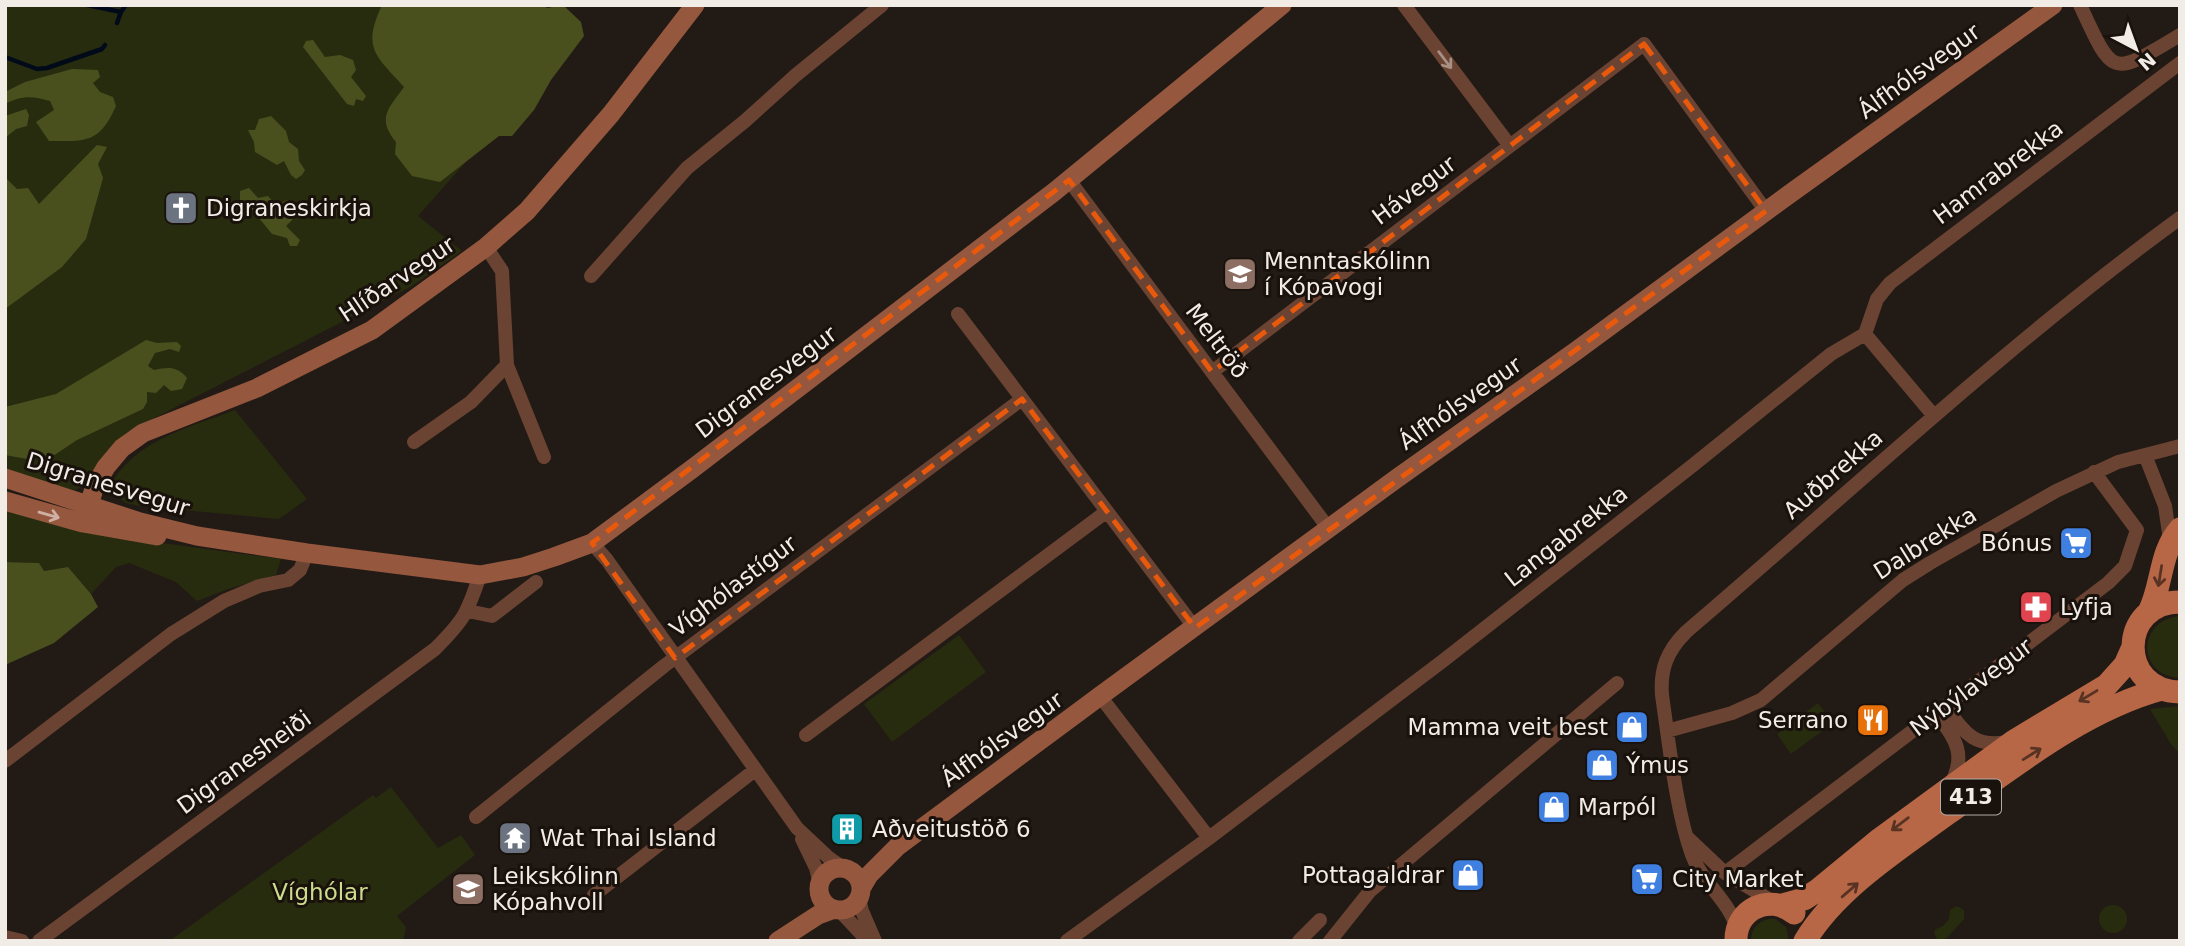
<svg xmlns="http://www.w3.org/2000/svg" width="2185" height="946" font-family="'DejaVu Sans',sans-serif">
<style>
.green{fill:#282c0f}
.forest{fill:#49501e}
.lines{fill:none;stroke-linecap:round;stroke-linejoin:round}
.stream{stroke:#000a19;stroke-width:4.5}
.street{stroke:#6a4333;stroke-width:14}
.secondary{stroke:#95573e;stroke-width:19}
.primary{stroke:#b76746;stroke-width:23}
.oneway{stroke:#a78f84}
.oneway2{stroke:#cdb0a3}
.oneway3{stroke:#583323}
.marked{fill:none;stroke:#e8590c;stroke-width:5;stroke-dasharray:14 9;stroke-linejoin:round}
.labels{text-anchor:middle;dominant-baseline:central;stroke-width:6;stroke-linejoin:round;paint-order:stroke}
.shield{fill:#19110b;stroke:#b1aaa5;stroke-width:2}
.shield-label{font-size:21px;font-weight:bold;fill:#f2ece7}
.street-label{font-size:23px;fill:#f2ece7;stroke:#19110b}
.poi-label{font-size:23px;fill:#f2ece7;stroke:#19110b;text-anchor:start}
.park-label{font-size:23px;fill:#cddb8c;stroke:#19110b}
</style>
<rect width="100%" height="100%" fill="#221a14"/>
<path class="green" d="M5,5H540L571,44L418,216L462,251L412,286L127,432L108,450L91,479L82,487L75,490L68,492L5,471Z
M235,410L307,499L279,519L140,506L126,503L115,495L114,479C140,439 193,426 235,410Z
M5,505L140,540L281,559L276,575L228,589L197,601L176,582L129,563L116,567L91,594L68,567L43,571L39,563L5,562Z
M2180,616V678C2136,675 2137,620 2180,616Z
M959,635L986,672L892,742L864,704Z
M1818,703L1833,723L1791,754L1777,734Z
M2180,706V754L2171,744L2150,709Z
M391,787L438,848L461,835L475,855L397,916L406,927L403,941H169L373,795L376,798Z
M2099 919a14 14 0 1 1 28 0a14 14 0 1 1-28 0Z
M1957,906L1964,910V919L1947,938L1940,940L1937,939L1934,932L1936,929L1943,926L1949,919L1950,910Z
M1769,919H1775L1786,927L1789,941H1751C1751,929 1757,922 1769,919Z"/>
<path class="forest" d="M382,5H544L547,8L563,5L581,22L584,36L551,80L534,110L512,136H499L440,182L412,176L395,154L396,142C376,118 389,108 404,87C375,55 362,48 382,5Z
M313,40L325,57L340,55L353,60L356,70L351,77L366,96L363,101L356,99L354,106L347,104L303,47L306,41Z
M72,69L98,70L100,77L93,83L100,92L113,97L116,106C99,144 86,141 49,141L36,122L54,110L50,101C33,96 22,95 5,104V92L25,82Z
M26,109L29,115L27,126L16,129L5,138V116Z
M271,116L286,131L289,142L298,149L299,161L305,170L302,175L296,179L291,175L284,161L277,165L255,152L254,142L248,130H255L259,119Z
M97,145L107,147L98,164L103,178L86,239L62,267L5,309V177L17,189L28,188L39,204Z
M249,188L258,198L268,196L276,205L287,200L297,206L298,214L286,226L300,240L297,246H290L287,238L272,234L250,207L240,205V191Z
M146,340L157,343L177,342L181,346L179,352L170,349L155,353L148,366L154,370C168,367 177,366 187,378L182,389L171,391L164,385L156,393L147,392V402L143,409L77,440L53,456L27,459L5,455V407L56,394Z
M5,562L39,563L44,571L68,567L91,594L98,607L54,643L5,665V582L7,581L5,579Z"/>
<g class="lines">
<path class="stream" d="M87,5L121,12
M117,23L121,12L126,5
M5,57L37,69L47,68L102,49L105,45"/>
<path class="street" d="M1404,5L1510,146
M2080,5C2114,79 2111,76 2180,35
M1069,180L1329,529
M486,247L502,271L507,365L544,457
M591,276L687,168L745,121L796,75L882,5
M958,314L1195,628
M1865,334L1877,299L1890,283L2180,63
M1865,334L1934,416
M1212,372L1644,44L1766,211
M414,442L471,402L507,365
M2145,455L2165,506L2170,540
M592,543L607,560L797,828L829,858L843,868
M468,611L492,616L536,582
M1100,696L1209,838
M1945,706C1965,733 1973,748 2009,742
M1936,713C1955,739 1967,753 1951,784
M1667,731L1732,713L1761,700L1903,580L1930,563L2056,491L2118,462L2180,446
M806,735L1106,512
M5,761L171,634L224,601L259,586L288,580L300,570L307,553
M476,817L664,666L1022,399
M1688,838L1725,873L1775,903
M802,839L816,868L820,884
M1725,873L2108,583L2125,566L2137,530L2094,472
M594,895L755,770
M859,898L862,911L875,941
M839,910L868,941
M1737,929C1729,900 1702,883 1692,855C1676,810 1669,743 1662,695C1660,669 1667,651 1686,632C1849,493 2006,345 2180,218
M5,937L22,941
M39,941L435,649C464,620 467,614 480,575
M1067,941L1209,838L1444,660L1692,466L1831,354L1865,334
M1299,941L1320,920
M1330,941L1370,891L1617,683"/>
<path class="secondary" d="M5,478L140,522L197,536L307,553L480,575L523,567L554,557L592,543L692,469L1054,192L1282,5
M5,501L83,523L157,536
M83,523L95,486L106,467L122,448L143,433L257,388L372,330L486,247L527,211L611,114L695,5
M819 889a21 21 0 1 1 42 0a21 21 0 1 1-42 0Z
M862,887L869,875L898,846L1100,696L1396,479L1576,351L1791,193L2053,5
M778,941L818,915L834,909"/>
<path class="primary" d="M2180,602C2118,602 2117,691 2180,692
M2149,612C2163,584 2159,553 2180,529
M1782,905L1804,899L1818,890L1880,839L2014,741L2107,685L2125,665L2133,647
M1736,941C1735,909 1770,893 1794,913
M1805,941C1836,889 1899,849 1947,814C2012,768 2084,710 2162,689"/>
</g>
<defs><path id="oneway-shaft" d="M-6 0H5M1.5-3L5.5 0L1.5 3" fill="none" stroke-width="1.6" stroke-linecap="round" stroke-linejoin="round" transform="scale(1.75)"/></defs>
<use class="oneway" href="#oneway-shaft" transform="translate(1445 60) rotate(53)"/>
<use class="oneway2" href="#oneway-shaft" transform="translate(49 515) rotate(16)"/>
<g class="oneway3">
<use href="#oneway-shaft" transform="translate(2160 576) rotate(99)"/>
<use href="#oneway-shaft" transform="translate(2088 696) rotate(149)"/>
<use href="#oneway-shaft" transform="translate(2032 754) rotate(-32)"/>
<use href="#oneway-shaft" transform="translate(1900 824) rotate(143)"/>
<use href="#oneway-shaft" transform="translate(1850 890) rotate(-41)"/>
</g>
<path class="marked" d="M1644,44L1766,211L1195,628L1022,399L675,658L592,543L1069,180L1212,372Z"/>
<defs>
<g id="church-square" transform="scale(1.75)"><rect x="-9" y="-9" width="18" height="18" rx="4" fill="#6b7280" stroke="#19110b"/><path d="M-1.2-6h2.4v3.5h3.3v2.4h-3.3V6h-2.4V-.1h-3.3v-2.4h3.3Z" fill="#fff"/></g>
<g id="university-square" transform="scale(1.75)"><rect x="-9" y="-9" width="18" height="18" rx="4" fill="#8d6e63" stroke="#19110b"/><path d="M0-5L7-2L0 1L-7-2ZM-4 1L0 2.5L4 1V4Q0 6-4 4Z" fill="#fff"/></g>
<g id="supermarket-square" transform="scale(1.75)"><rect x="-9" y="-9" width="18" height="18" rx="4" fill="#3f7fe0" stroke="#19110b"/><path d="M-6-5.5h2.5l.6 2H6L4.5 2H-2.5L-4.4-4H-6ZM-1.5 3.2a1.3 1.3 0 1 0 .1 0ZM3 3.2a1.3 1.3 0 1 0 .1 0Z" fill="#fff"/></g>
<g id="pharmacy-square" transform="scale(1.75)"><rect x="-9" y="-9" width="18" height="18" rx="4" fill="#e0444e" stroke="#19110b"/><path d="M-2-6h4v4h4v4h-4v4h-4v-4h-4v-4h4Z" fill="#fff"/></g>
<g id="restaurant-square" transform="scale(1.75)"><rect x="-9" y="-9" width="18" height="18" rx="4" fill="#e8710a" stroke="#19110b"/><path d="M-5-6h1v4h1v-4h1v4h1v-4h1v5L-1.5 .5V6h-2V.5L-5-1ZM5-6V6H3V1.5H1.5Q1.5-4 5-6Z" fill="#fff"/></g>
<g id="shop-square" transform="scale(1.75)"><rect x="-9" y="-9" width="18" height="18" rx="4" fill="#3f7fe0" stroke="#19110b"/><path d="M-5-2.5h2.3a2.7 3.5 0 0 1 5.4 0H5L5.5 6h-11ZM-1.5-2.5h3a1.5 2.3 0 0 0-3 0Z" fill="#fff"/></g>
<g id="building-square" transform="scale(1.75)"><rect x="-9" y="-9" width="18" height="18" rx="4" fill="#0f9aa8" stroke="#19110b"/><path d="M-4-6H4V6H1V3H-1V6H-4ZM-2.5-4.3h1.7v1.8h-1.7ZM.8-4.3h1.7v1.8H.8ZM-2.5-1h1.7V.8h-1.7ZM.8-1h1.7V.8H.8Z" fill="#fff"/></g>
<g id="temple-square" transform="scale(1.75)"><rect x="-9" y="-9" width="18" height="18" rx="4" fill="#6b7280" stroke="#19110b"/><path d="M0-6L5-2H3V0L6.5 2.5H4V6H1.5V3h-3V6H-4V2.5H-6.5L-3 0V-2H-5Z" fill="#fff"/></g>
<g id="school-square" transform="scale(1.75)"><rect x="-9" y="-9" width="18" height="18" rx="4" fill="#8d6e63" stroke="#19110b"/><path d="M0-5L7-2L0 1L-7-2ZM-4 1L0 2.5L4 1V4Q0 6-4 4Z" fill="#fff"/></g>
</defs>
<g fill-rule="evenodd">
<use href="#church-square" x="181" y="208"/>
<use href="#university-square" x="1240" y="274"/>
<use href="#supermarket-square" x="2076" y="543"/>
<use href="#pharmacy-square" x="2036" y="607"/>
<use href="#restaurant-square" x="1873" y="720"/>
<use href="#shop-square" x="1632" y="727"/>
<use href="#shop-square" x="1602" y="765"/>
<use href="#shop-square" x="1554" y="807"/>
<use href="#building-square" x="847" y="829"/>
<use href="#temple-square" x="515" y="838"/>
<use href="#shop-square" x="1468" y="875"/>
<use href="#supermarket-square" x="1647" y="879"/>
<use href="#school-square" x="468" y="889"/>
</g>
<g class="labels">
<rect class="shield" x="1941" y="779.5" width="60" height="35" rx="5"/>
<g class="shield-label">
<text x="1971" y="797">413</text>
</g>
<g class="street-label">
<text transform="translate(1919 71) rotate(-36)">Álfhólsvegur</text>
<text transform="translate(1998 172) rotate(-37)">Hamrabrekka</text>
<text transform="translate(1414 190) rotate(-37)">Hávegur</text>
<text transform="translate(397 279) rotate(-34)">Hlíðarvegur</text>
<text transform="translate(1217 341) rotate(53)">Meltröð</text>
<text transform="translate(766 382) rotate(-37)">Digranesvegur</text>
<text transform="translate(1460 403) rotate(-35)">Álfhólsvegur</text>
<text transform="translate(1833 474) rotate(-41)">Auðbrekka</text>
<text transform="translate(108 484) rotate(17)">Digranesvegur</text>
<text transform="translate(1566 536) rotate(-38)">Langabrekka</text>
<text transform="translate(1925 543) rotate(-32)">Dalbrekka</text>
<text transform="translate(733 586) rotate(-37)">Víghólastígur</text>
<text transform="translate(1971 687) rotate(-37)">Nýbýlavegur</text>
<text transform="translate(1002 739) rotate(-36)">Álfhólsvegur</text>
<text transform="translate(244 762) rotate(-36)">Digranesheiði</text>
</g>
<g class="poi-label">
<text x="206" y="208">Digraneskirkja</text>
<text x="1264" y="261">Menntaskólinn<tspan x="1264" dy="26">í Kópavogi</tspan></text>
<text x="2052" y="543" text-anchor="end">Bónus</text>
<text x="2060" y="607">Lyfja</text>
<text x="1848" y="720" text-anchor="end">Serrano</text>
<text x="1608" y="727" text-anchor="end">Mamma veit best</text>
<text x="1626" y="765">Ýmus</text>
<text x="1578" y="807">Marpól</text>
<text x="872" y="829">Aðveitustöð 6</text>
<text x="540" y="838">Wat Thai Island</text>
<text x="1444" y="875" text-anchor="end">Pottagaldrar</text>
<text x="492" y="876">Leikskólinn<tspan x="492" dy="26">Kópahvoll</tspan></text>
<text x="1672" y="879">City Market</text>
</g>
<g class="park-label">
<text x="320" y="892">Víghólar</text>
</g>
</g>
<rect width="2185" height="946" fill="none" stroke="#f2ece7" stroke-width="14"/>
<g transform="translate(2136 49) rotate(139)" stroke="#19110b" stroke-width="5" paint-order="stroke">
<path d="M0-5L12 26L0 18L-12 26Z" fill="#f2ece7"/>
<text y="-10" font-size="19" font-weight="bold" text-anchor="middle" fill="#f2ece7">N</text>
</g>
</svg>
